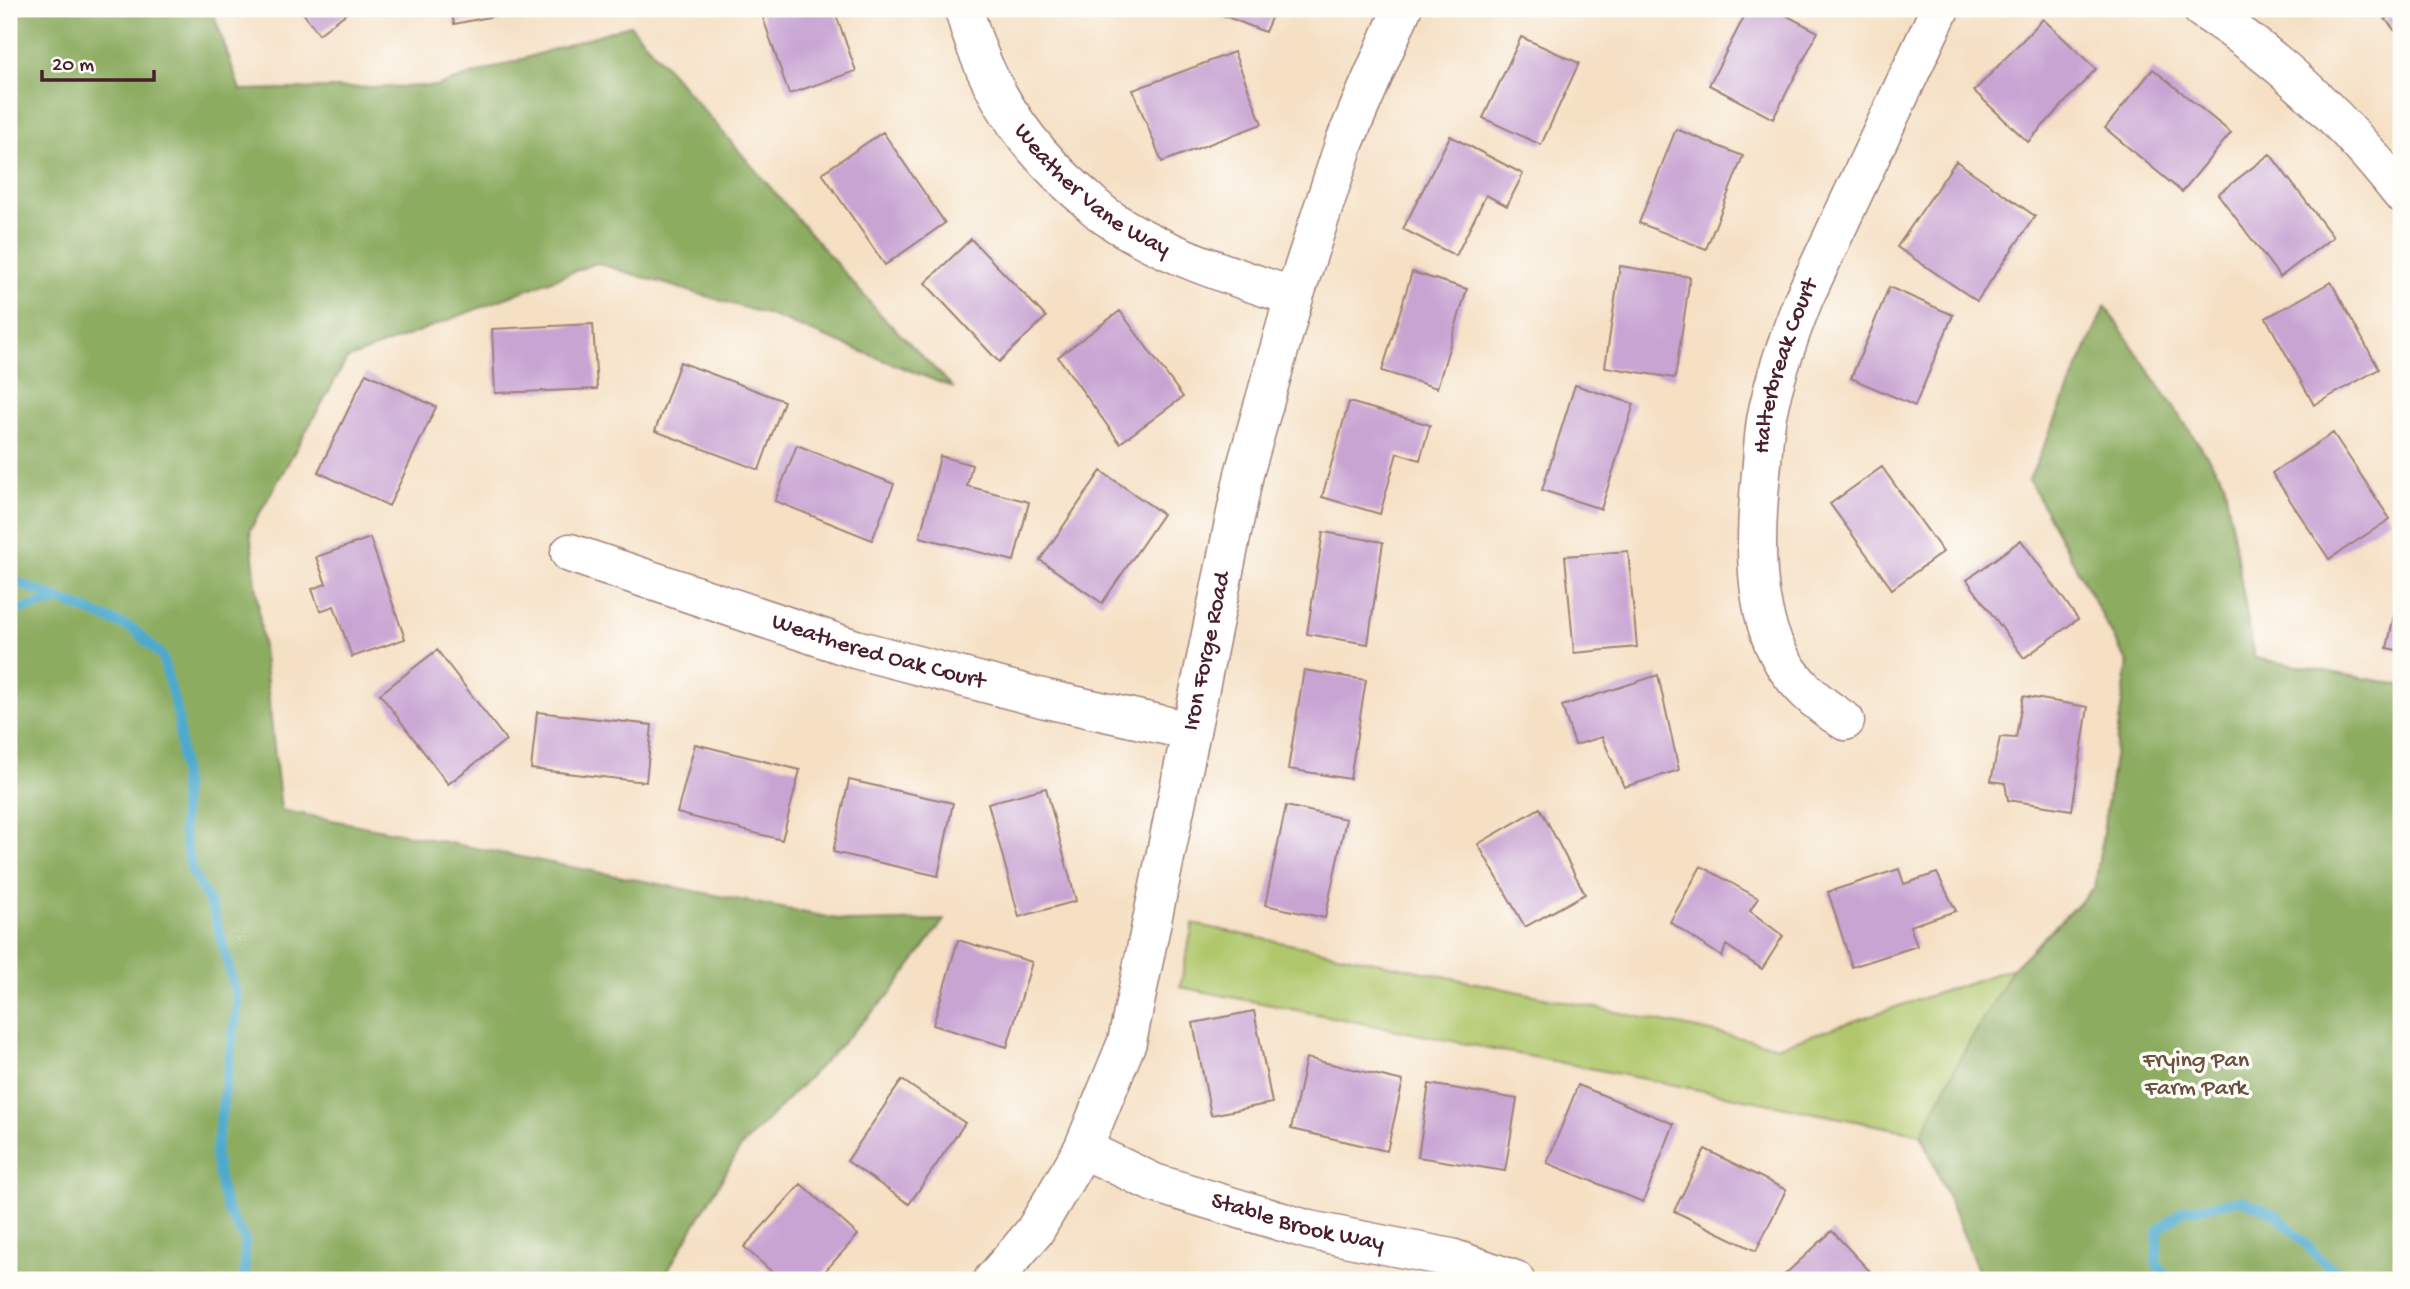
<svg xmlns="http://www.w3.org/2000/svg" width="2410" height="1289" font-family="'Gochi Hand',sans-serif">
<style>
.green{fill:#b0c76c;stroke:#7d734c;stroke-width:2}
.forest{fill:#8cac60;stroke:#6b6646;stroke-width:2}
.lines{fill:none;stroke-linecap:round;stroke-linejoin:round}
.stream{stroke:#4eaacd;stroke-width:10}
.building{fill:#c8a4d3}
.minor-casing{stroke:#a08078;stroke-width:41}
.minor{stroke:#fff;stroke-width:38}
.labels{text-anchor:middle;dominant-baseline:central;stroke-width:7;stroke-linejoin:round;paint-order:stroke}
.street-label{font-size:24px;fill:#4a1f2b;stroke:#fdfcf7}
.park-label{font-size:24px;fill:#69513e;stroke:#fdfcf7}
</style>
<rect width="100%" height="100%" fill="#fdfcf7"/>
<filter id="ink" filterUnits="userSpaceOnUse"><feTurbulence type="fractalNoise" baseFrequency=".0143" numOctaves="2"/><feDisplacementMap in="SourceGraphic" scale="14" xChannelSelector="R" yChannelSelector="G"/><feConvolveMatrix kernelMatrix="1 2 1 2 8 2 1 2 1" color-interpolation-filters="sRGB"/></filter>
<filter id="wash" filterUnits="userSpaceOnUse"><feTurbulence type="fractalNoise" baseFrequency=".00686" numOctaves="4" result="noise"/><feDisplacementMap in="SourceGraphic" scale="28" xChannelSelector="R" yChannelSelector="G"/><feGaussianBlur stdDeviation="1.57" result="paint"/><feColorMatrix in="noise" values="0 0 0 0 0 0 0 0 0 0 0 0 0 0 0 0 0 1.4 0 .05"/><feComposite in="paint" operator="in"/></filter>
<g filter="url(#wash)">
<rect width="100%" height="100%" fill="#f5e0c4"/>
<path class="green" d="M2029,480L2224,481L2254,658L2401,685V1280H1983L1921,1134L1180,987L1193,924L1779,1046L2013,968L2095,887L2128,664Z"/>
<path class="forest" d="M9,9H212L240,90L437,86L630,25L879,313L954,388L772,316L596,263L347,359L250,530L281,810L853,922L944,920L890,994L741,1147L662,1280H9Z
M2105,306L2224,481L2254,658L2401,685V1280H1982L1922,1134L1958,1062L2013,968L2095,887L2128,663L2029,480Z"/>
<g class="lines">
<path class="stream" d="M9,579L133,629L162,656L178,715L183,775V830L192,871L214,912L238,1002L215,1155L221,1189L229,1214L245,1240V1273L241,1280
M9,612L60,600
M2170,1280L2156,1263L2158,1230L2184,1210L2242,1200L2277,1215L2320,1259L2348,1280"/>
</g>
<g id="blocks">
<path class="building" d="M300,9H352L319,34Z
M451,9H524V10L454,24Z
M760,9H834L856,71L789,94Z
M1207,9H1275L1265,32Z
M1748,9H1774L1818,32L1773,119L1709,85Z
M2398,9H2401V38L2385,19Z
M2043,19L2096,69L2028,142L1974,91Z
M1521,37L1579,63L1541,145L1483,118Z
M1234,52L1262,124L1162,162L1133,90Z
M2153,69L2231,133L2182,192L2105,128Z
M1676,129L1743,156L1706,249L1639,223Z
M883,132L945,223L885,265L822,173Z
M1450,136L1523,174L1507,206L1486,195L1456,256L1403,229Z
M2270,154L2333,237L2280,277L2218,194Z
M1956,161L2035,216L1977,301L1897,247Z
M971,239L1046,317L999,362L925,283Z
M1620,266L1690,277L1675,378L1605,367Z
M1412,272L1467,289L1437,388L1382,371Z
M2331,282L2379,369L2314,405L2266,318Z
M1889,287L1953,315L1915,406L1851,378Z
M1120,311L1183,397L1120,443L1058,357Z
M593,324L597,389L495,393L492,329Z
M680,362L784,401L759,470L655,431Z
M366,373L436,407L389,506L318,472Z
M1575,385L1634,404L1601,509L1542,490Z
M1349,402L1430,425L1420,460L1397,453L1380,514L1322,497Z
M2333,433L2390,519L2329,559L2272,473Z
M797,445L894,484L872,540L775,501Z
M940,456L972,465L967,486L1029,502L1014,561L920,537Z
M1882,467L1943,552L1892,589L1830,504Z
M1101,471L1163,514L1102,603L1040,560Z
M1323,532L1383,542L1368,644L1307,634Z
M370,538L405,639L352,657L334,606L320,611L312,589L326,584L316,557Z
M2021,540L2078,619L2024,658L1967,580Z
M1628,551L1637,647L1574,653L1565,556Z
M2400,589H2401V651L2387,648Z
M437,650L506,740L448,784L380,694Z
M1304,670L1366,680L1350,779L1288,769Z
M1658,675L1679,770L1624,787L1602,737L1575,745L1562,706Z
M2023,696L2088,707L2072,810L2008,800L2005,783L1991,781L2000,737L2016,738Z
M537,712L652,725L646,782L531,769Z
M695,744L800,770L782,840L677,813Z
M849,780L953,803L938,876L833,852Z
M1046,788L1076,901L1019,917L988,803Z
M1286,806L1346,819L1325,918L1265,905Z
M1540,808L1585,894L1525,927L1478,844Z
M1701,866L1758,898L1750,911L1783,936L1762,969L1726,945L1722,957L1670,922Z
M1899,869L1904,884L1937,873L1956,911L1910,926L1917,946L1852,967L1828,892Z
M958,940L1032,962L1007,1047L933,1025Z
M1254,1011L1272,1103L1211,1115L1193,1023Z
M1306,1058L1403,1081L1387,1151L1291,1129Z
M902,1080L965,1123L909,1204L847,1161Z
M1429,1084L1517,1099L1505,1171L1418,1157Z
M1578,1085L1674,1124L1643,1202L1547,1163Z
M1705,1149L1786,1190L1756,1251L1674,1211Z
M801,1184L858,1235L817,1280H781L744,1247Z
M1832,1231L1878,1280H1785L1782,1277Z"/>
</g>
</g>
<g filter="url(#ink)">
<use href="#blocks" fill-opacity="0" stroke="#a08078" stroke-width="2"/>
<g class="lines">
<g class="minor-casing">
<g id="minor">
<path id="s1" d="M964,9C983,83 1021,142 1078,192C1088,200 1097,210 1107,217C1161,254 1232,276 1294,297"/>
<path d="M2202,9C2278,57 2346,123 2401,193"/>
<path id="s2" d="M570,553L855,649L1046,699L1191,731"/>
<path id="s3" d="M1845,721C1817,703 1793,683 1778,653C1750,599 1756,521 1762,463C1763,447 1764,431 1767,415C1775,375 1789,336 1804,298L1940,9"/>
<path id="s4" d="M1083,1149L1154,1183L1309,1230L1451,1258L1515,1280"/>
<path id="s5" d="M993,1280L1034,1232L1083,1149L1127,1042L1244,474L1294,297L1345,141L1402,9"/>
</g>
</g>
<use href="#minor" class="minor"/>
</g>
</g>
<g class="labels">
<g class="street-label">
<text stroke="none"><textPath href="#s1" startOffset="229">Weather Vane Way</textPath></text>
<text stroke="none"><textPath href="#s3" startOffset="390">Halterbreak Court</textPath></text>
<text stroke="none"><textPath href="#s2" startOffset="324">Weathered Oak Court</textPath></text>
<text stroke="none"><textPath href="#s5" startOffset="674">Iron Forge Road</textPath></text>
<text stroke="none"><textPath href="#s4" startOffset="228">Stable Brook Way</textPath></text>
</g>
<g class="park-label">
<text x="2196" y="1061">Frying Pan<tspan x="2196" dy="28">Farm Park</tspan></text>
</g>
</g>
<rect width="2410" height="1289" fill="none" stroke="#fdfcf7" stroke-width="35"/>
<path d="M42 70v10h112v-10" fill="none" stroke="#4a1f2b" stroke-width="3.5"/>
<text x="52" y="70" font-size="21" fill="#4a1f2b" stroke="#fdfcf7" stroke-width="5" paint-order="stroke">20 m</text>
</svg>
